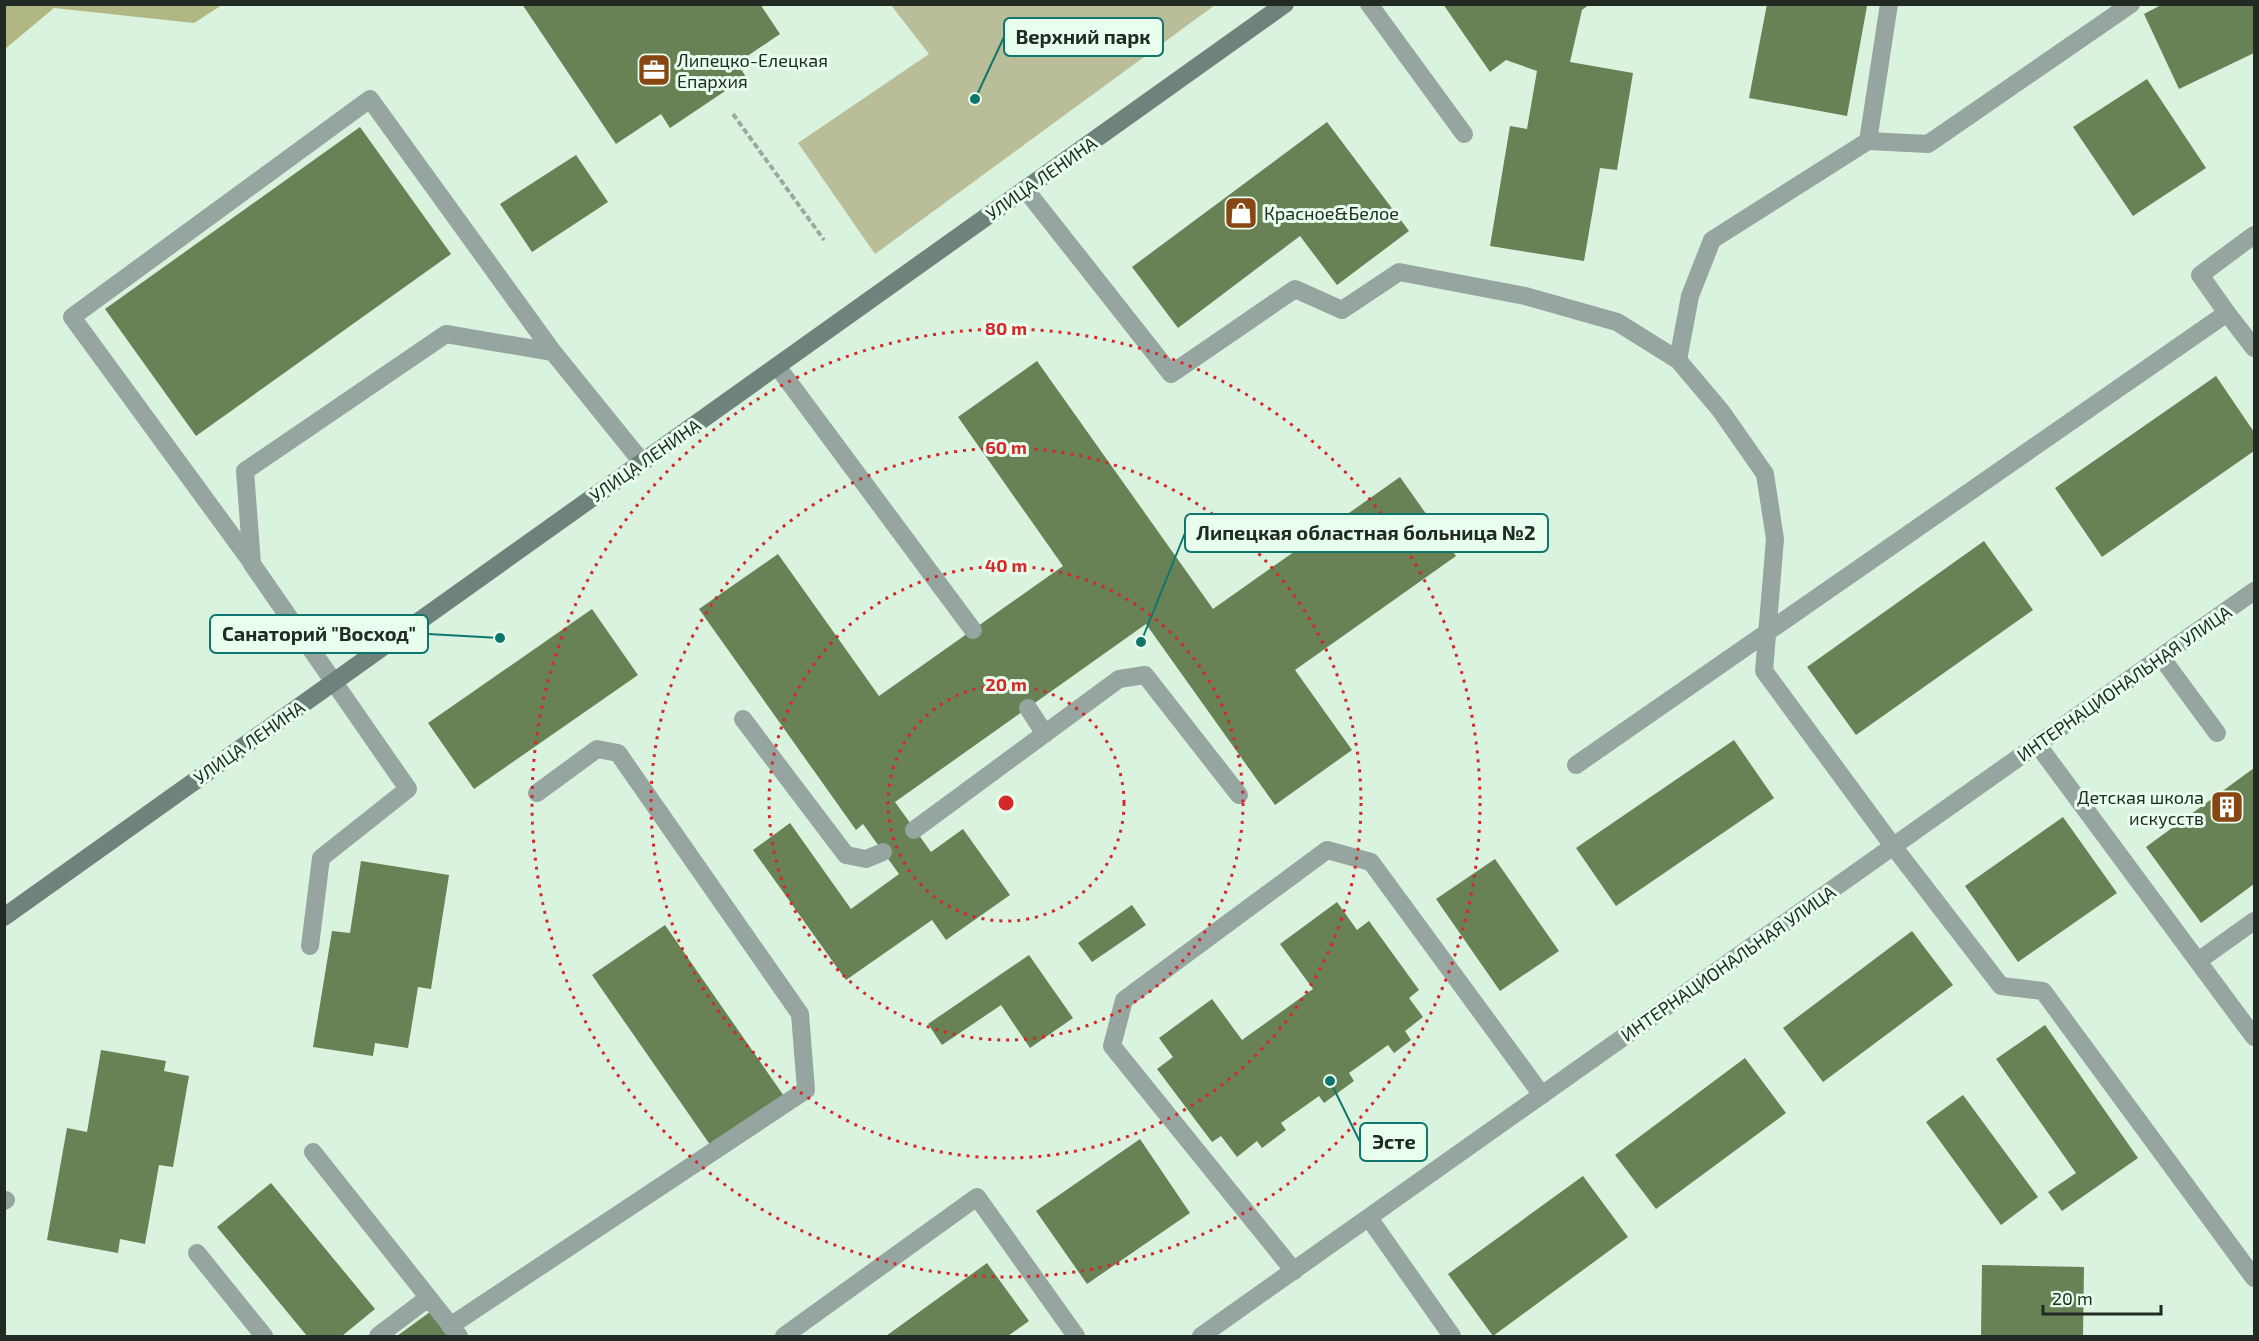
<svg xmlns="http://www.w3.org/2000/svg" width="2259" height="1341" font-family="'Exo 2',sans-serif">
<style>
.green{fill:#b9bd98}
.forest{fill:#b1b782}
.building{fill:#688155}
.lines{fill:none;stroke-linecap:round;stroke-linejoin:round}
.path{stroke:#97ab9c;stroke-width:4;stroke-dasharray:6 3;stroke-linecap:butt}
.lane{stroke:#97a5a0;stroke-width:18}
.street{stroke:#97a5a0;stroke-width:18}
.secondary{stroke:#6e837c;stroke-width:18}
.ring{fill:none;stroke:#d62828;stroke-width:3;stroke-dasharray:3 6}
.labels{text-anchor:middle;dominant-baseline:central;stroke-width:6;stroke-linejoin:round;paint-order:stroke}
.poi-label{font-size:18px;fill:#212b23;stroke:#e9ffee;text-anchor:start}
.street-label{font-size:18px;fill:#212b23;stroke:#e9ffee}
.centre{fill:#d62828;stroke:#e9ffee;stroke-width:3}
.ring-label{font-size:18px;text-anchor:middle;font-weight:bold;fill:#d62828;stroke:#e9ffee;stroke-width:6;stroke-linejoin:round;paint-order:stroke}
.leader{fill:none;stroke:#0f766e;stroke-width:2}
.callout-dot{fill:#0f766e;stroke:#e9ffee;stroke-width:2}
.callout{fill:#e9ffee;stroke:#0f766e;stroke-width:2}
.callout-label{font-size:20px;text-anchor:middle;font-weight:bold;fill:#212b23}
</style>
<rect width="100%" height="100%" fill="#d9f3df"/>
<path class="green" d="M891,5H1215L875,254L798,143L929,54Z"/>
<path class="forest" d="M5,4H222V5L194,23L54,8L5,49Z"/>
<path class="building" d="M522,4H760L780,34L737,63L746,77L670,128L661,114L616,144Z
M1443,4H1590L1582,10L1570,62L1633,73L1617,170L1600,168L1584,261L1490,246L1510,126L1527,129L1537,71L1506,60L1490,72Z
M1767,4L1867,6L1847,116L1749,98Z
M2163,4H2254V53L2179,89L2144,14Z
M2147,79L2206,168L2133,216L2073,127Z
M1327,122L1409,231L1337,285L1300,236L1178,328L1132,267Z
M360,127L451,254L196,436L105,309Z
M576,155L608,202L532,252L500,204Z
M1037,361L1213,609L1400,477L1456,556L1295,670L1352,750L1275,805L1146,624L895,802L931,852L963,829L1010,895L946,940L932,920L846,980L753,850L790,823L851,909L899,874L863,824L856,830L699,609L778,554L879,696L1063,566L958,417Z
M2216,376L2254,432V451L2102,557L2055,488Z
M1984,541L2033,610L1856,735L1807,667Z
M592,609L638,675L474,789L428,723Z
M1734,740L1774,798L1616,906L1576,848Z
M2254,768V884L2201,923L2146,847Z
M2063,817L2117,893L2018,962L1965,886Z
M1495,859L1559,951L1500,991L1436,899Z
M361,861L449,875L431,989L418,987L408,1048L375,1043L373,1056L313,1047L332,931L350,933Z
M1337,902L1357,930L1369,921L1419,990L1409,998L1423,1017L1405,1031L1411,1040L1394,1053L1388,1045L1349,1073L1354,1081L1324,1103L1319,1096L1281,1123L1286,1130L1262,1148L1257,1141L1237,1157L1221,1136L1212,1142L1157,1069L1173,1057L1159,1038L1212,999L1242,1040L1313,989L1280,944Z
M1132,905L1146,925L1092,962L1078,943Z
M665,925L786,1099L713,1149L592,975Z
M1912,931L1953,985L1823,1082L1783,1028Z
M1029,955L1073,1018L1030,1048L1001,1005L942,1045L928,1024Z
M2045,1025L2138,1158L2062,1211L2048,1192L2076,1173L1996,1059Z
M101,1050L166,1061L164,1071L189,1076L173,1167L159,1165L145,1244L120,1239L118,1253L47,1240L67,1128L87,1132Z
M1745,1058L1786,1113L1656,1209L1615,1155Z
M1963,1095L2038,1197L2001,1225L1926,1122Z
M1140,1139L1190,1213L1087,1284L1036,1211Z
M1583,1176L1628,1237L1493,1336L1448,1274Z
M271,1183L375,1309L342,1336H307L217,1227Z
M987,1263L1029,1321L1008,1336H886Z
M1982,1265L2084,1267L2083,1336H1981Z
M430,1312L448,1336H397Z"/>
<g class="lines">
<path class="path" d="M733,114L824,240"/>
<path class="lane" d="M1369,4L1464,134
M1868,141L1928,144L2131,4
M1025,189L1171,374L1295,289L1342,310L1399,272L1525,296L1617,322L1678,360L1721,411L1765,474L1775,539L1764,671L1893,846L2001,986L2043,991L2254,1278
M2227,313L2254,348
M1678,360L1690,296L1712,240L1868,141L1889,4
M777,366L973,630
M252,563L72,317L370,99L553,352
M2161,657L2217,733
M1028,708L1045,734
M743,719L846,855L866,859L883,852
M2037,744L2254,1037
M1576,765L2227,313L2200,275L2254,235
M914,830L1119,679L1145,675L1239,795
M310,946L321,858L408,789L252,564L245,471L446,334L553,352L642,462
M2198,961L2254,921
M313,1152L459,1336
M4,1201L6,1200
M1369,1218L1452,1336
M197,1253L264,1336
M1294,1271L1112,1046L1124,1000L1327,850L1371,862L1542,1095
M450,1326L806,1090L800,1014L618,753L597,749L537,793
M378,1336L428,1298
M784,1336L977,1197L1076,1336"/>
<path class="street" d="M1201,1336L2254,591"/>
<path class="secondary" d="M4,917L1285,4"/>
</g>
<g class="ring">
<circle cx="1006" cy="803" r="118"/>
<circle cx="1006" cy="803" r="237"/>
<circle cx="1006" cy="803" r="355"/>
<circle cx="1006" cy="803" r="474"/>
</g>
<defs>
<g id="office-square" transform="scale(1.725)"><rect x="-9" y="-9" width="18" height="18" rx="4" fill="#874612" stroke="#e9ffee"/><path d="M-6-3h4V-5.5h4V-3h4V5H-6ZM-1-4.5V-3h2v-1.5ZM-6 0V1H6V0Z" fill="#fff"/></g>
<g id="shop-square" transform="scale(1.725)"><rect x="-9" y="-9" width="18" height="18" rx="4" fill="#874612" stroke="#e9ffee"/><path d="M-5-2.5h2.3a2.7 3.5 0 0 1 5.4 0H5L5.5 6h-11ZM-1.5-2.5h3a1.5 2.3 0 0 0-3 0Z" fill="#fff"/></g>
<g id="building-square" transform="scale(1.725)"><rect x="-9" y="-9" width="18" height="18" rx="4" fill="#874612" stroke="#e9ffee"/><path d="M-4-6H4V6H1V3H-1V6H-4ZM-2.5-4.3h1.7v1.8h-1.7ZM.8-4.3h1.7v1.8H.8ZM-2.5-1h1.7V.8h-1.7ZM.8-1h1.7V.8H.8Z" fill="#fff"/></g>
</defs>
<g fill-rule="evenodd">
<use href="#office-square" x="654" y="70"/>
<use href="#shop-square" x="1241" y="213"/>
<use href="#building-square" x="2227" y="807"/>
</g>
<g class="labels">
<g class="poi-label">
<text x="677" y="60">Липецко-Елецкая<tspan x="677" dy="21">Епархия</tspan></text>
<text x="1264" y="213">Красное&amp;Белое</text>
<text x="2204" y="797" text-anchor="end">Детская школа<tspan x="2204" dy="21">искусств</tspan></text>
</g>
<g class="street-label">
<text transform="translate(1041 178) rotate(-35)">УЛИЦА ЛЕНИНА</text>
<text transform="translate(645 460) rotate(-35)">УЛИЦА ЛЕНИНА</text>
<text transform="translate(2124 683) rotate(-35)">ИНТЕРНАЦИОНАЛЬНАЯ УЛИЦА</text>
<text transform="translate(249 742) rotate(-35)">УЛИЦА ЛЕНИНА</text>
<text transform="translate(1728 963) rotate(-35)">ИНТЕРНАЦИОНАЛЬНАЯ УЛИЦА</text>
</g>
</g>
<circle cx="1006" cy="803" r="9" class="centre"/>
<g class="ring-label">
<text x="1006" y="335">80 m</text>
<text x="1006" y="454">60 m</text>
<text x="1006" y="572">40 m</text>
<text x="1006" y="691">20 m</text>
</g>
<path class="leader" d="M975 99L1004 37M1141 642L1185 533M500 638L428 634M1330 1081L1360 1142"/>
<g class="callout-dot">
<circle cx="975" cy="99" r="6"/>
<circle cx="1141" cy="642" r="6"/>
<circle cx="500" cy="638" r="6"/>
<circle cx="1330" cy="1081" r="6"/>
</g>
<g class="callout">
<rect x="1004" y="18" width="159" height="38" rx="6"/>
<rect x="1185" y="514" width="363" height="38" rx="6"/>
<rect x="210" y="615" width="218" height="38" rx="6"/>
<rect x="1360" y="1123" width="67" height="38" rx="6"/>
</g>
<g class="callout-label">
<text x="1083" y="44">Верхний парк</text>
<text x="1366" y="540">Липецкая областная больница №2</text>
<text x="319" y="641">Санаторий "Восход"</text>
<text x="1394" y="1149">Эсте</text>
</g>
<rect width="2259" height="1341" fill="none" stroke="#212b23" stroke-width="12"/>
<path d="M2043 1305v9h118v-9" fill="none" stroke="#212b23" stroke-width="3"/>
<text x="2052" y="1305" font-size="18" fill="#212b23" stroke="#e9ffee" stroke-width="4.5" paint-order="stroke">20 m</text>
</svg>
